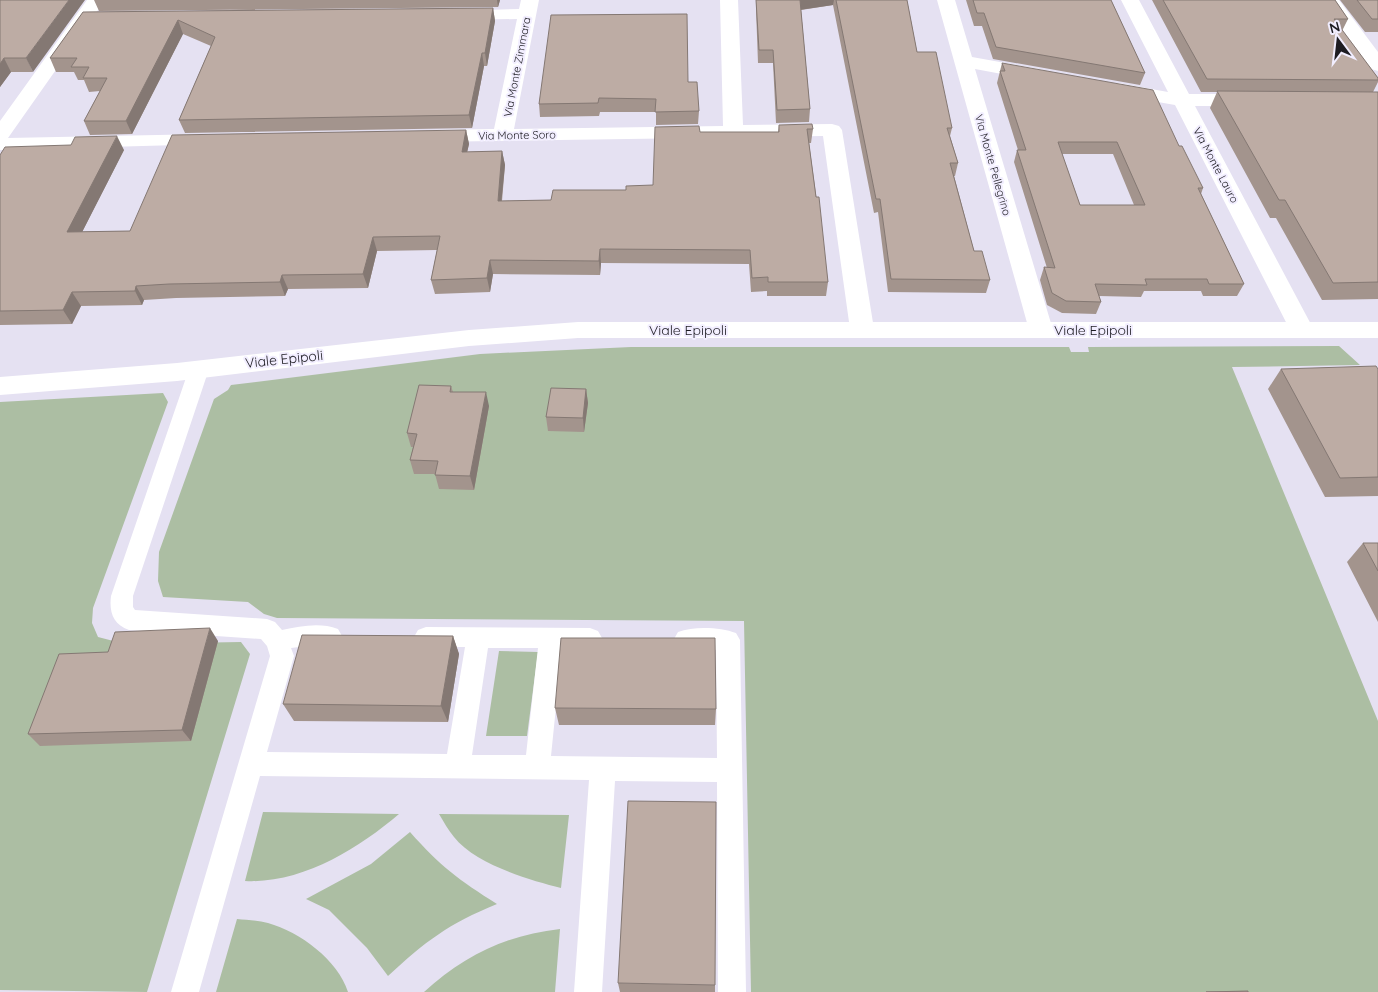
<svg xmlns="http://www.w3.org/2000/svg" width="1378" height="992" font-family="Quicksand,sans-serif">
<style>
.green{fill:#acbea3}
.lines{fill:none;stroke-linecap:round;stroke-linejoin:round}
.lane{fill:#fff;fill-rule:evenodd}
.street{fill:#fff;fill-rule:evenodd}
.secondary{fill:#fff;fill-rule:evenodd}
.wall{fill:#a3948d;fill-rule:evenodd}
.shaded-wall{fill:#847873}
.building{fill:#bdaca4;stroke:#847873;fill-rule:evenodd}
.labels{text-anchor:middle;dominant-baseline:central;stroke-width:4;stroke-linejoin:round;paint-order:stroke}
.far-street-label{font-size:11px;fill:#1d1c22;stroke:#f2eeff}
.street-label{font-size:14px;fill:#1d1c22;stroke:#f2eeff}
</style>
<rect width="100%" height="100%" fill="#e5e1f2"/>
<path class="green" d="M1339,346L1360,365L1232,367L1378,721V992H751L744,621L277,618L264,614L248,602L163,597L158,581L159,552L214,399L228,390L231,385L480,354L631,347H1069L1071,352H1089L1088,347Z
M163,393L168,402L93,608L92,623L98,637L125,644L241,642L250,654L147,992L0,990V402Z
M499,651L538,652L527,736H486Z
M263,812L399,814C358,849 301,884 245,881Z
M439,814L569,815L561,888C529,880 475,864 454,837C448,830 444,822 439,814Z
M410,832C440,866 459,880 497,904C448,924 426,941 388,976L367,948L329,910L306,899L371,864Z
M237,919C247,920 258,920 268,923C300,932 338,960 348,992H216Z
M560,929L555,992H424C464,956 506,935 560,929Z"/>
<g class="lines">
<path class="lane" d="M199,362L206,364L209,369L133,596V607L135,610L267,619L275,622L282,630C301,626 320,622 338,629L342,636L338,643C324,649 307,645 291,648L294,656L267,752L447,754L465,647H426L418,644L414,637L418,630L426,627L590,628L598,631L602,638L598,645L590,648H562L551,756L717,758L716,650L686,649L678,646L674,639L678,632C694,626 720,627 736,633L740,640L746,992H718L717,782L615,781L602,992H574L589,780L260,776L199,992H171L270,656L267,646L261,639L129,630C113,624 109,612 111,596L189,369L192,364ZM488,648H538L526,755H472Z"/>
<path class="street" d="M87,0H105L8,138L207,134L214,136L217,140L214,144L0,150V121Z
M521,0H539L514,129L723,126L720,0H738L743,125L832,124L839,126L842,130L874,329L871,335L862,337L853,335L850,329L823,136L430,142L423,140L420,136L423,132L430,130L494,129L517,19L456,20L450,19L447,15L450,11L519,9Z
M937,0H955L972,57L1039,69L1046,71L1049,75L1046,79L1039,81L975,69L1053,330L1050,336L1041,338L1032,336L1029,330Z
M1121,0H1139L1189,94H1252L1259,96L1262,100L1259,104L1252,106H1195L1314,330L1311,336L1302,338L1293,336L1290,330L1175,105L1118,95L1111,93L1108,89L1111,85L1118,83L1168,92Z
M1321,0H1339L1378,52V71L1371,69Z"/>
<path class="secondary" d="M578,322H1378V338H578L469,346L177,381L0,395V377L177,363L469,330Z"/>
</g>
<path class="wall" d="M0,0L33,72H11L0,87Z
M94,0H500L498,7L99,11Z
M756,0H907L917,52L952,128L950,136L958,163L955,176H954L974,251L990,280L986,293L888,292L878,212L874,213L833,5L801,10L810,109L809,122L776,123L773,63H758L756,9Z
M966,0H1111L1145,73L1140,85L993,59L982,26H974Z
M1152,0H1335L1348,19L1342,31L1378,78V82L1373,92H1378V299L1322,300L1276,218H1270L1210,108L1217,92H1201Z
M1340,0H1378V32H1365Z
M493,8L495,21L487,66H484L472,128L185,133L179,120L211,46L183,34L132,134L90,135L84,121L100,91L89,92L84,80H78L74,72H56L50,58L83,12Z
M1002,63L1179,146L1203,188L1201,194L1244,284L1237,296H1203L1201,291H1144L1141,297L1099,296L1101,302L1096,314L1062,313L1047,305L1040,280L1044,267L1047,268L1014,162L1017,150H1018L997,83ZM1062,154H1113L1134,205H1080Z
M688,82L699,111L698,124L656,125V112H600L599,116L540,117L539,104Z
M779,125L813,129L811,143H809L828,282L826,296H767V291L751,292L749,264L601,263L600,275L493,274L490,292L435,294L431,280L437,250L377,251L368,288L288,289L285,296L176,298L144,300L142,305L81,306L72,324L0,325V155L71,145L124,150L82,232L130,231L466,130L469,144L467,152L502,151L505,165L502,201L551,200L626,190L653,185L700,132H778Z
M1281,369H1378V496L1325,497L1268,389Z
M451,386L453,392L489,406L474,490L439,489L435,474H414L410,460L413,447H411L407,433Z
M586,389L588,403L584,432L548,431L546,417Z
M1363,543H1378V622L1347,562Z
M453,636L459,654L448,722L294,721L283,704Z
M218,641L191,741L40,746L28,734L108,652Z
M555,708L716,709L715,725H559Z
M618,983L715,985V992H620Z"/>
<path class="shaded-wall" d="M69,0H85L33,72L26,58Z
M497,0H500L498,7Z
M799,0H834L833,5L799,10Z
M493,8L495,21L487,66L485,53Z
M178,20L183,34L132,134L126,121Z
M482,53L484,66L472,128L469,115Z
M4,58L11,72L0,87V64Z
M466,130L469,144L464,166L462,152Z
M117,136L124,150L75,246L67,232Z
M502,151L505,165L500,215L498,201Z
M373,237L377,251L368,288L363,274Z
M600,249L601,263L600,275L599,261Z
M490,260L493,274L490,292L487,278Z
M282,275L288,289L285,296L280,282Z
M136,286L144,300L142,305L135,291Z
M72,292L81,306L72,324L63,310Z
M586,389L588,403L584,432L583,418Z
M486,392L489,406L474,490L470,476Z
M210,628L218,641L191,741L182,730Z
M453,636L459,654L448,722L441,706Z"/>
<path class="building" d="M0,0H69L26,58H4L0,64Z
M756,0H800L810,109L777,110L773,50H759Z
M836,0H907L917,52H936L952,128H947L958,163H950L974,251H982L990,280L891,279L880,199H876Z
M973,0H1111L1145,73L996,47L984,13H977Z
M1163,0H1335L1348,19H1334L1378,78V80L1207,79Z
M1357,0H1378V19H1372Z
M493,8L485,53H482L469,115L179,120L215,37L178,20L126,121H84L107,78H83L89,67H71L77,58H50L83,12Z
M687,14L688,82H697L699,111L655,112L656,99L599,98L598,103L539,104L551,15Z
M1002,63L1153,90L1179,146H1182L1203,188H1198L1244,284H1209L1207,279H1145L1147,285L1095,284L1101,302L1066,301L1052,293L1044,267L1055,268L1017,150H1026L1000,71H1005ZM1058,142H1117L1145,205H1080Z
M1217,91L1378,92V282L1333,283L1285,200H1279Z
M812,124L813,129H807L816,197H819L828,282H768V277L752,278L750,250L600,249L599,261L490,260L487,278L431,280L440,236L373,237L363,274L282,275L280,282L169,284L136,286L135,291L72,292L63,310L0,311V155L5,147L71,145L75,137L117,136L67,232L130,231L172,135L466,130L462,152L502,151L498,201L551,200L553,190H626V186L653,185L655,127L699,126L700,132H779V125Z
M1376,366L1378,369V477L1340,478L1281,369Z
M419,385L451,386L450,392H486L470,476L435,475L438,461L410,460L417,434L407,433Z
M551,388L586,389L583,418L546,417Z
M1363,543H1378V571Z
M210,628L182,730L28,734L59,654L108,652L115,632Z
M302,635L453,636L441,706L283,704Z
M561,638H715L716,709L555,708Z
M628,801L716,802L715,985L618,983Z
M1248,991V992H1206Z"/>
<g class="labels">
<g class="far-street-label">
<text transform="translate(517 67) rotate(-79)">Via Monte Zimmara</text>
<text transform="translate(517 135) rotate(-1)">Via Monte Soro</text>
<text transform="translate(993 165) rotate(74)">Via Monte Pellegrino</text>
<text transform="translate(1216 165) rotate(62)">Via Monte Lauro</text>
</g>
<g class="street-label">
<text x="688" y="330">Viale Epipoli</text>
<text x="1093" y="330">Viale Epipoli</text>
<text transform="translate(284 359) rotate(-6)">Viale Epipoli</text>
</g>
</g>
<g transform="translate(1338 40) rotate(345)" stroke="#f2eeff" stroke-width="4" paint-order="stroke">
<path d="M0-4L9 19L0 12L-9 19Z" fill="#1d1c22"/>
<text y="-8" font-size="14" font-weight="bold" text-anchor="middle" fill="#1d1c22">N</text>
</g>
</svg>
